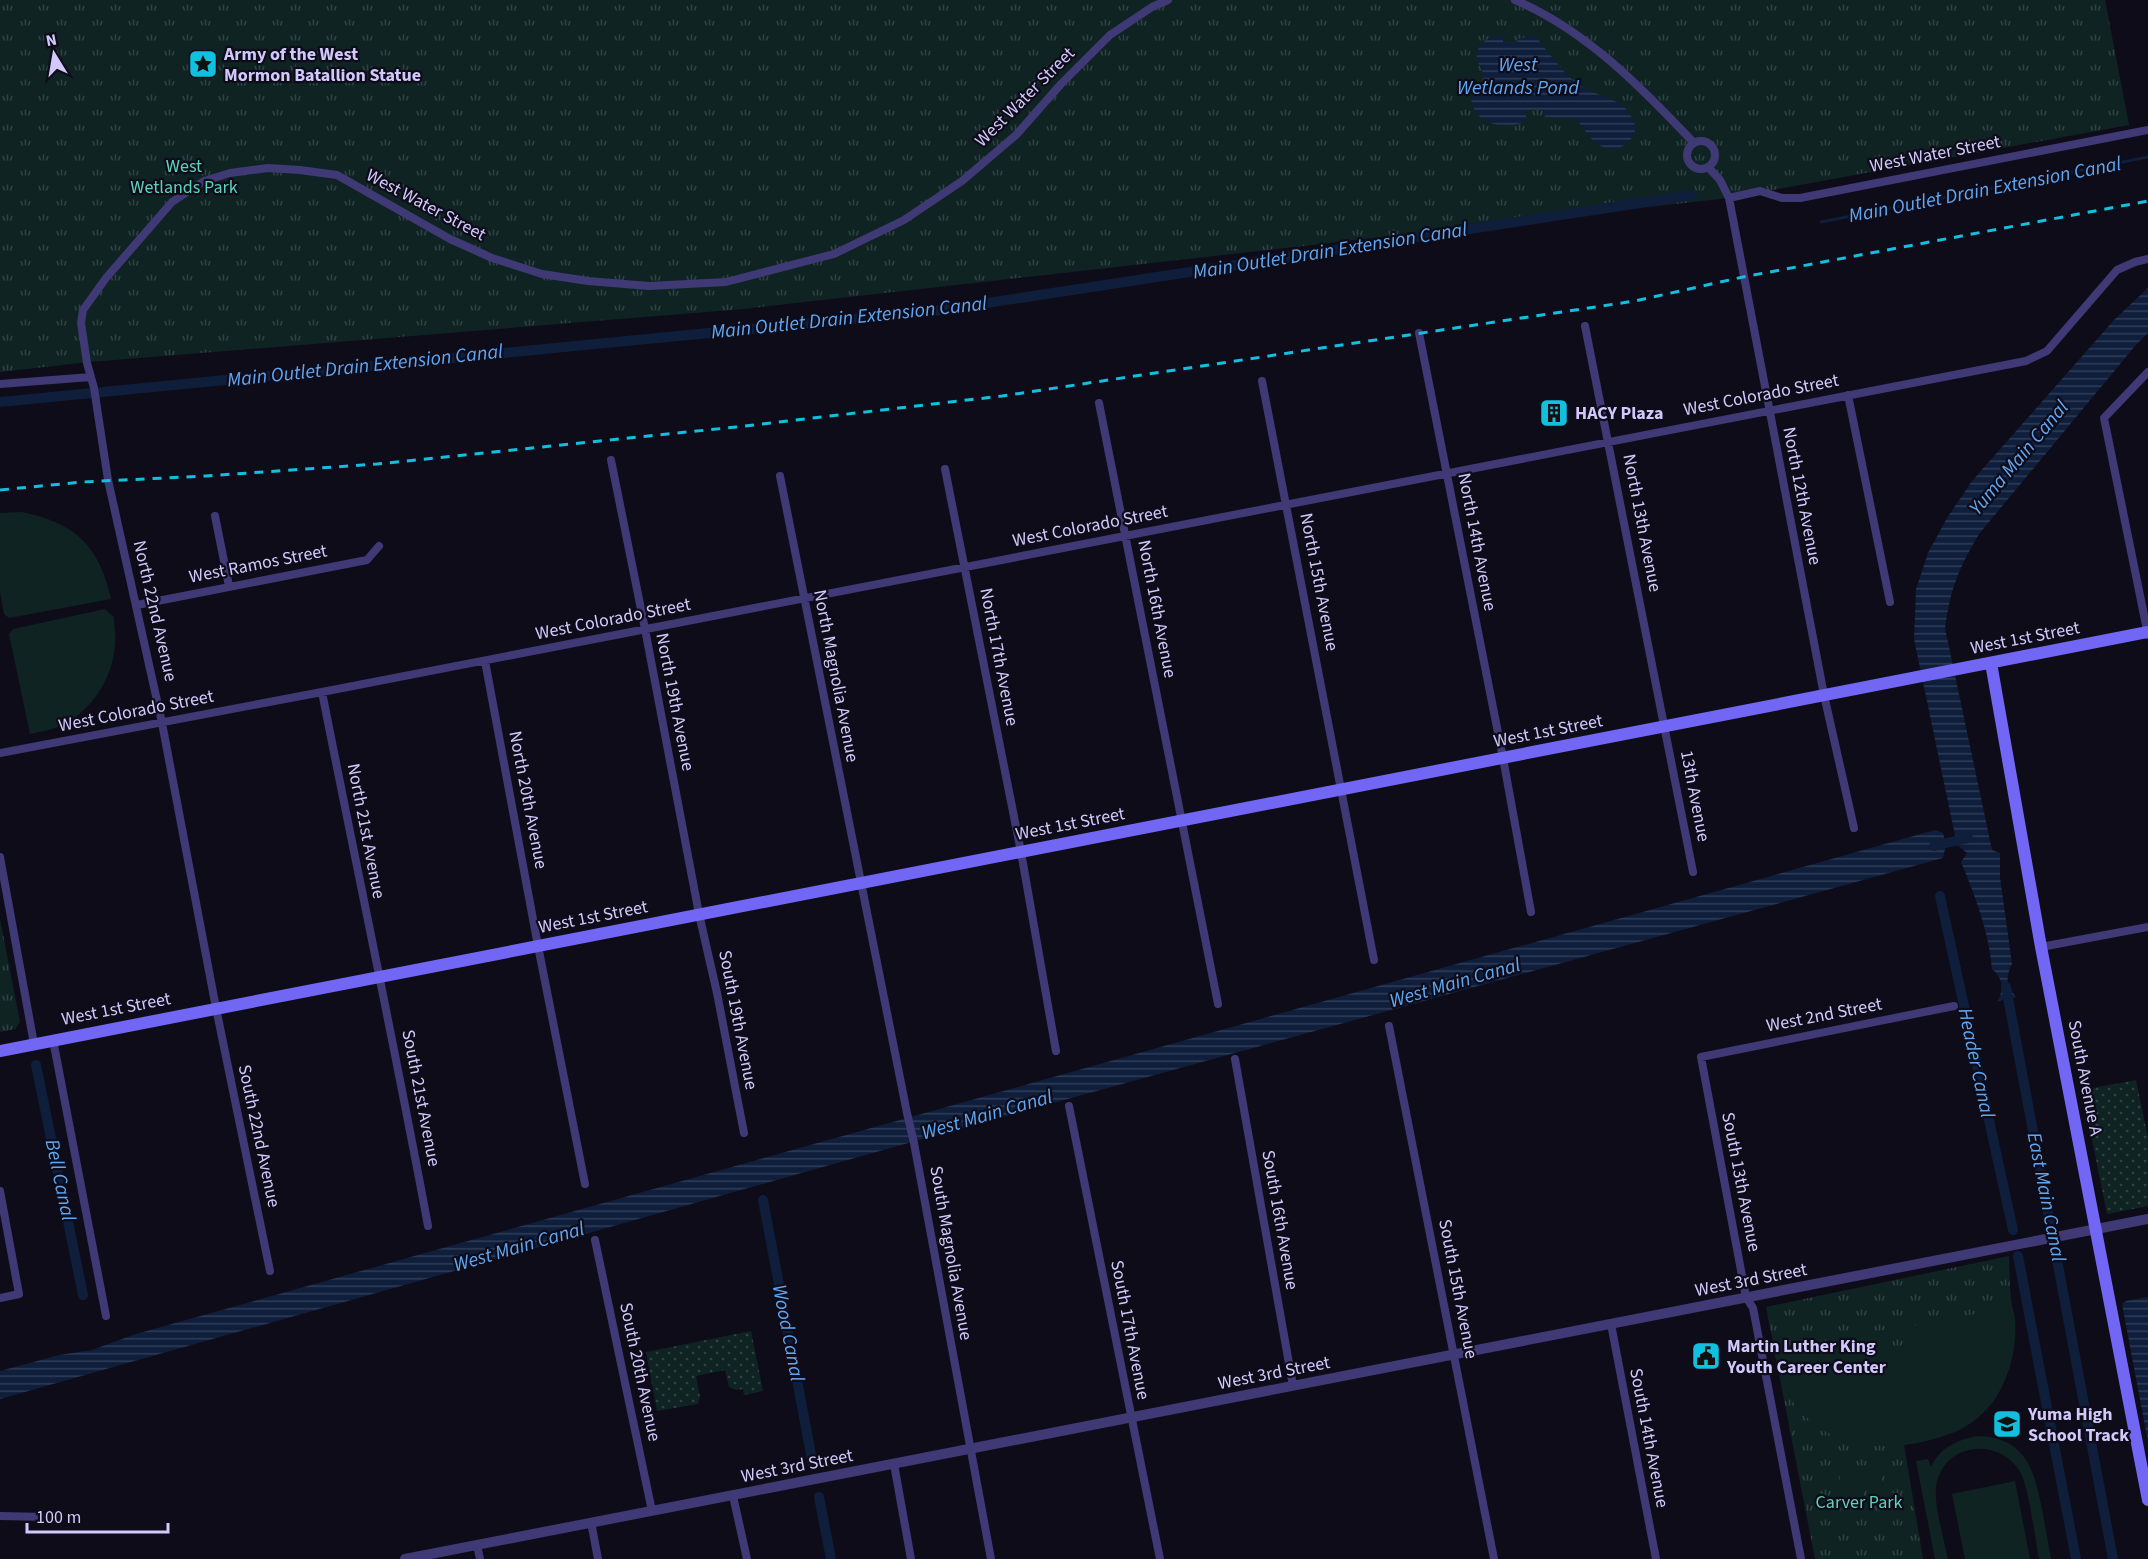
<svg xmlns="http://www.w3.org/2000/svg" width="2148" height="1559" font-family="'Source Sans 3',sans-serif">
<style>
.grass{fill:url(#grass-dots)}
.park{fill:url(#park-tufts)}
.pitch{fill:#0f2323}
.water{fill:url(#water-rules)}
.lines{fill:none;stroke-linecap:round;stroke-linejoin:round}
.stream{stroke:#0e1e3b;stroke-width:3}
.canal{stroke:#0e1e3b;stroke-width:10}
.minor{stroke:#3f3a76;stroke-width:8}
.tertiary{stroke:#3f3a76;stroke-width:10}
.secondary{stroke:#7267f4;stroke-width:12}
.rail{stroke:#11c0df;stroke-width:3;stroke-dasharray:9 8;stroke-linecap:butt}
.labels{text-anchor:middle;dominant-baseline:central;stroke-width:4.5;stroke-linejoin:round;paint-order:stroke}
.poi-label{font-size:18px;font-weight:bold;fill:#d1c9fb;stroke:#0f0c1a;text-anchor:start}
.street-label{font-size:18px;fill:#d1c9fb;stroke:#0f0c1a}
.park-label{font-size:18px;fill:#5cd4bc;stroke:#0f0c1a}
.water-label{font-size:20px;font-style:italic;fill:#5fa7f3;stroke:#0f0c1a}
</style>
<defs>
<pattern id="grass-dots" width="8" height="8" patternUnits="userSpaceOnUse" patternTransform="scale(1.5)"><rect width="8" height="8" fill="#0f2323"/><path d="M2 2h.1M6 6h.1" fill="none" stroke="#314244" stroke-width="1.8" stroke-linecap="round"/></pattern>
<pattern id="park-tufts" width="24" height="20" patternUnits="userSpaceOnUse" patternTransform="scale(1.5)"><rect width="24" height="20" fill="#0f2323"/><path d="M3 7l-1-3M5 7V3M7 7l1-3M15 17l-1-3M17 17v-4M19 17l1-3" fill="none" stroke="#314244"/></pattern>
<pattern id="water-rules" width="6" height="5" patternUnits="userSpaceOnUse" patternTransform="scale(1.5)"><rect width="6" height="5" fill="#0e1e3b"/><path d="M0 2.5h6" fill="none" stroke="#303d58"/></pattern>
</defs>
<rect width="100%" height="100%" fill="#0f0c1a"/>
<path class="grass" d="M2136,1080L2148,1138V1206L2107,1214L2082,1090Z
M751,1331L763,1391L744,1395L743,1389L736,1390L729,1387L725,1370L696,1376L700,1397L698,1404L657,1411L646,1352Z"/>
<path class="park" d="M0,0H2105L2129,125L1729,198L743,309L89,362L0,372Z
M0,919L20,1022L15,1029L0,1032Z
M2009,1256C2010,1272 2009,1290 2012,1306C2013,1311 2015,1315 2015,1320C2018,1363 1999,1413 1957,1431C1940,1438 1921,1441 1904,1445L1923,1559H1815L1766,1307Z"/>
<path class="pitch" d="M22,512C75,523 99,545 111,599L9,618L4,614L0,592V513Z
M105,609L114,617C114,626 116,636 115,645C113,675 95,705 70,721C58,729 43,731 30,734L9,634L13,629Z
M2012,1307C2017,1322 2015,1337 2012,1352C2010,1370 2003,1388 1992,1403C1955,1450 1857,1461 1812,1422C1788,1402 1780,1379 1775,1350L1886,1330L1891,1333L1895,1360L1906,1359L1902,1333L1906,1327Z
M1979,1436C2026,1438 2034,1470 2042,1509C2045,1525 2048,1542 2051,1559H2039C2035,1539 2029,1485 2019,1470C1996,1436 1942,1444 1936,1487C1934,1505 1944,1540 1948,1559H1935L1916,1461L1928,1459L1931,1467C1940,1447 1959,1439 1979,1436Z
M1879,1468L1885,1501L1870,1504L1863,1471Z
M1859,1471L1865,1506L1845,1510L1839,1474Z
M2015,1481L2030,1559H1965L1952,1494Z
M1890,1509L1894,1529L1876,1532L1872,1512Z"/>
<path class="water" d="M1498,35L1503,36V42L1517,43L1518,39L1534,35C1547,50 1560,69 1575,82C1598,101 1627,93 1636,128C1632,145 1615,155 1599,145C1590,140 1584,128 1577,120L1545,117L1543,110H1526V121C1506,131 1473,125 1471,98L1484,77C1483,70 1478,65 1477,59C1475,45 1487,38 1498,35Z
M2148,288V333L2135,346L1979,534C1958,570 1951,587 1945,628L1992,850L2000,853V877L2012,964C2005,977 2006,987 2017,997L1998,1001C2004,989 2003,978 1992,969C1989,932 1975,896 1961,862L1967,853L1957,845L1914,639L1916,589L1928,553L1947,518L1972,481L2114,320Z
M1935,830L1943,833L1946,845L1943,858L901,1145L0,1399V1371L59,1355L92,1350L136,1334Z
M2148,1297V1442L2122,1304L2126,1301Z"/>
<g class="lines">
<path class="stream" d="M1821,222L2148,157"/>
<path class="canal" d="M0,402L935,311L1692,195
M1934,846L1968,838
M1940,896L2013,1230
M2006,987L2113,1559
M36,1065L83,1295
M763,1200L813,1465
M2018,1256L2076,1559
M819,1497L831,1559"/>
<path class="minor" d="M1515,0C1586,30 1642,88 1694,143
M1687 155a14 14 0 1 1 28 0a14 14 0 1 1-28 0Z
M1708,167L1720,180L1729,198L1824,695L1854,828
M1729,198L1760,191L1782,198H1800L2148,130
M1585,326L1693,872
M1419,333L1503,758L1531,912
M1262,381L1374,960
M0,384L91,377
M1848,395L1890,602
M1099,403L1218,1004
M611,460L645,629L699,914L717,993L744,1133
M945,469L1021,852L1056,1051
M780,476L907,1113L914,1143L991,1559
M215,516L229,586
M137,605L367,560L379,546
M2148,635L2104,418L2148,372
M485,661L538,946L585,1184
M322,692C357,870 395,1047 428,1226
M0,753L322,692L2026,361L2047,351L2117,270L2135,262L2148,259
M0,857L34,1044
M2041,947L2148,927
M1389,1026L1494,1559
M53,1040L106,1316
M1235,1059L1293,1386
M1069,1106L1160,1559
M0,1191L19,1294L0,1298
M595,1240L652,1511
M270,1271L216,1008L162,723L108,480L94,388L87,363L81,323L83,310L106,278L172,202L204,181L230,173L268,168L300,170L337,175L450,239L492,258L542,274L588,281L649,286L726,282L834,254L904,220L962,181L1016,135L1061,84L1110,35L1152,7L1168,0
M1611,1324L1656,1559
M894,1464L911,1559
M733,1496L747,1559
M0,1516L46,1517
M591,1522L598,1559
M477,1545L480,1559
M1801,1559L1753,1308L1746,1297L1701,1057L1954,1006"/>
<path class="tertiary" d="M405,1559L2148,1219"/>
<path class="secondary" d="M1991,663L2041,947L2148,1500
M0,1051L2148,632"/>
<path class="rail" d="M0,490L82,482L206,476L377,464L736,427L1002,396L1635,301L1743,277L2148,201"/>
</g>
<defs>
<g id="sight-square" transform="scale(1.5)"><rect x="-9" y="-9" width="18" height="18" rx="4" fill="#11c0df" stroke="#0f0c1a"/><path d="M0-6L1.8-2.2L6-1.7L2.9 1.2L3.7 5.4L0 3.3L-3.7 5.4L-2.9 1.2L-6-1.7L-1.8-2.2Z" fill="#111"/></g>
<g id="building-square" transform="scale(1.5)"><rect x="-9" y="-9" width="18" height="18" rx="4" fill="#11c0df" stroke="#0f0c1a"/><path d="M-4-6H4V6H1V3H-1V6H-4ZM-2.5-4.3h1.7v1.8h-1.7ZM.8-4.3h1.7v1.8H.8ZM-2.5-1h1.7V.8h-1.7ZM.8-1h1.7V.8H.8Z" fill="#111"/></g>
<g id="civic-square" transform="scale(1.5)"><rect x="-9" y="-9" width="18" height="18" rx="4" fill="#11c0df" stroke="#0f0c1a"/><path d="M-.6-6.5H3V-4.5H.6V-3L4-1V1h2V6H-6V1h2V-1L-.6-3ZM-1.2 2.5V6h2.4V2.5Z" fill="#111"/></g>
<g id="school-square" transform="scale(1.5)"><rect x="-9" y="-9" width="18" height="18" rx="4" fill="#11c0df" stroke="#0f0c1a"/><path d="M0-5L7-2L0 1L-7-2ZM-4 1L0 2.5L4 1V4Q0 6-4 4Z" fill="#111"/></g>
</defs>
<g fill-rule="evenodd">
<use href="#sight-square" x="203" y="64"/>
<use href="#building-square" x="1554" y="413"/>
<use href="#civic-square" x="1706" y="1356"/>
<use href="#school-square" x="2007" y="1424"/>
</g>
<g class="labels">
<g class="poi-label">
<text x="224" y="54">Army of the West<tspan x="224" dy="21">Mormon Batallion Statue</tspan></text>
<text x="1575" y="413">HACY Plaza</text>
<text x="1727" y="1346">Martin Luther King<tspan x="1727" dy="21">Youth Career Center</tspan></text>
<text x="2028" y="1414">Yuma High<tspan x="2028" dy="21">School Track</tspan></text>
</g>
<g class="street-label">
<text transform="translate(1025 97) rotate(-45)">West Water Street</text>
<text transform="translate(1935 154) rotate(-11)">West Water Street</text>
<text transform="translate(426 205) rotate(28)">West Water Street</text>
<text transform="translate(1761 395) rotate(-11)">West Colorado Street</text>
<text transform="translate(1802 496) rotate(79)">North 12th Avenue</text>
<text transform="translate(1642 523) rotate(79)">North 13th Avenue</text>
<text transform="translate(1090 526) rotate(-11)">West Colorado Street</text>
<text transform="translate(1477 542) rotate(79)">North 14th Avenue</text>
<text transform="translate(258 564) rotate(-11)">West Ramos Street</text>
<text transform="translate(1319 582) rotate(79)">North 15th Avenue</text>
<text transform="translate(1157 609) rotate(79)">North 16th Avenue</text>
<text transform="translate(155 611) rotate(77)">North 22nd Avenue</text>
<text transform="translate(613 619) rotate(-11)">West Colorado Street</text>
<text transform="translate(2025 638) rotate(-11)">West 1st Street</text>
<text transform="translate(999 657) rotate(79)">North 17th Avenue</text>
<text transform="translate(836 676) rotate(79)">North Magnolia Avenue</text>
<text transform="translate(675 702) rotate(79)">North 19th Avenue</text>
<text transform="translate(136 711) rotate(-11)">West Colorado Street</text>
<text transform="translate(1548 731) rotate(-11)">West 1st Street</text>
<text transform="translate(1695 796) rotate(79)">13th Avenue</text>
<text transform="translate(528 800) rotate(79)">North 20th Avenue</text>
<text transform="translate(1070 824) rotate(-11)">West 1st Street</text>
<text transform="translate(366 831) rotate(79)">North 21st Avenue</text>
<text transform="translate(593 917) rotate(-11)">West 1st Street</text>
<text transform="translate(116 1009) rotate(-11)">West 1st Street</text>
<text transform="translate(1824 1015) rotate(-11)">West 2nd Street</text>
<text transform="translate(738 1020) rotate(79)">South 19th Avenue</text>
<text transform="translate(2085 1078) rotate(79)">South Avenue A</text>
<text transform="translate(421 1098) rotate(79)">South 21st Avenue</text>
<text transform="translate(259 1136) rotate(78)">South 22nd Avenue</text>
<text transform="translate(1741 1182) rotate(79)">South 13th Avenue</text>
<text transform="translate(1280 1220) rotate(80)">South 16th Avenue</text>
<text transform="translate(951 1253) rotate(80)">South Magnolia Avenue</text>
<text transform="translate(1751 1280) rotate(-11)">West 3rd Street</text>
<text transform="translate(1458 1289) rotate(79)">South 15th Avenue</text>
<text transform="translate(1130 1330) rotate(79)">South 17th Avenue</text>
<text transform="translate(640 1372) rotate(78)">South 20th Avenue</text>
<text transform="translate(1274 1373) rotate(-11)">West 3rd Street</text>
<text transform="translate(1649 1438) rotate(79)">South 14th Avenue</text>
<text transform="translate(797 1466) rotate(-11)">West 3rd Street</text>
</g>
<g class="park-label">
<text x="184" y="166">West<tspan x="184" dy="21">Wetlands Park</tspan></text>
<text x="1859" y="1502">Carver Park</text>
</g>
<g class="water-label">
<text x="1518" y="65">West<tspan x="1518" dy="23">Wetlands Pond</tspan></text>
<text transform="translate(1985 190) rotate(-11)">Main Outlet Drain Extension Canal</text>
<text transform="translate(1330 251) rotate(-9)">Main Outlet Drain Extension Canal</text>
<text transform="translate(849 318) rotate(-6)">Main Outlet Drain Extension Canal</text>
<text transform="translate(365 366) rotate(-6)">Main Outlet Drain Extension Canal</text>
<text transform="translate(2019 458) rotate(-50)">Yuma Main Canal</text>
<text transform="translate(1455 983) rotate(-16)">West Main Canal</text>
<text transform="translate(1976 1063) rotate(78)">Header Canal</text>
<text transform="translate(987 1115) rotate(-16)">West Main Canal</text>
<text transform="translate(60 1180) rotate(78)">Bell Canal</text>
<text transform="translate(2046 1197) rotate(79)">East Main Canal</text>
<text transform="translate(519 1247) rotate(-16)">West Main Canal</text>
<text transform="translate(788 1333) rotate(79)">Wood Canal</text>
</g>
</g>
<g transform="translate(54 54) rotate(349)" stroke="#0f0c1a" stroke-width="4.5" paint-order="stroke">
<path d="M0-4.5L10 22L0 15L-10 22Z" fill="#d1c9fb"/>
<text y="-9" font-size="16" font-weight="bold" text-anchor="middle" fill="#d1c9fb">N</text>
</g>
<path d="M27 1523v9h141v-9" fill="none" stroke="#d1c9fb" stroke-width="3"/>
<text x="36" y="1523" font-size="18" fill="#d1c9fb" stroke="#0f0c1a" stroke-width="4.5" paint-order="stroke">100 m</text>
</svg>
